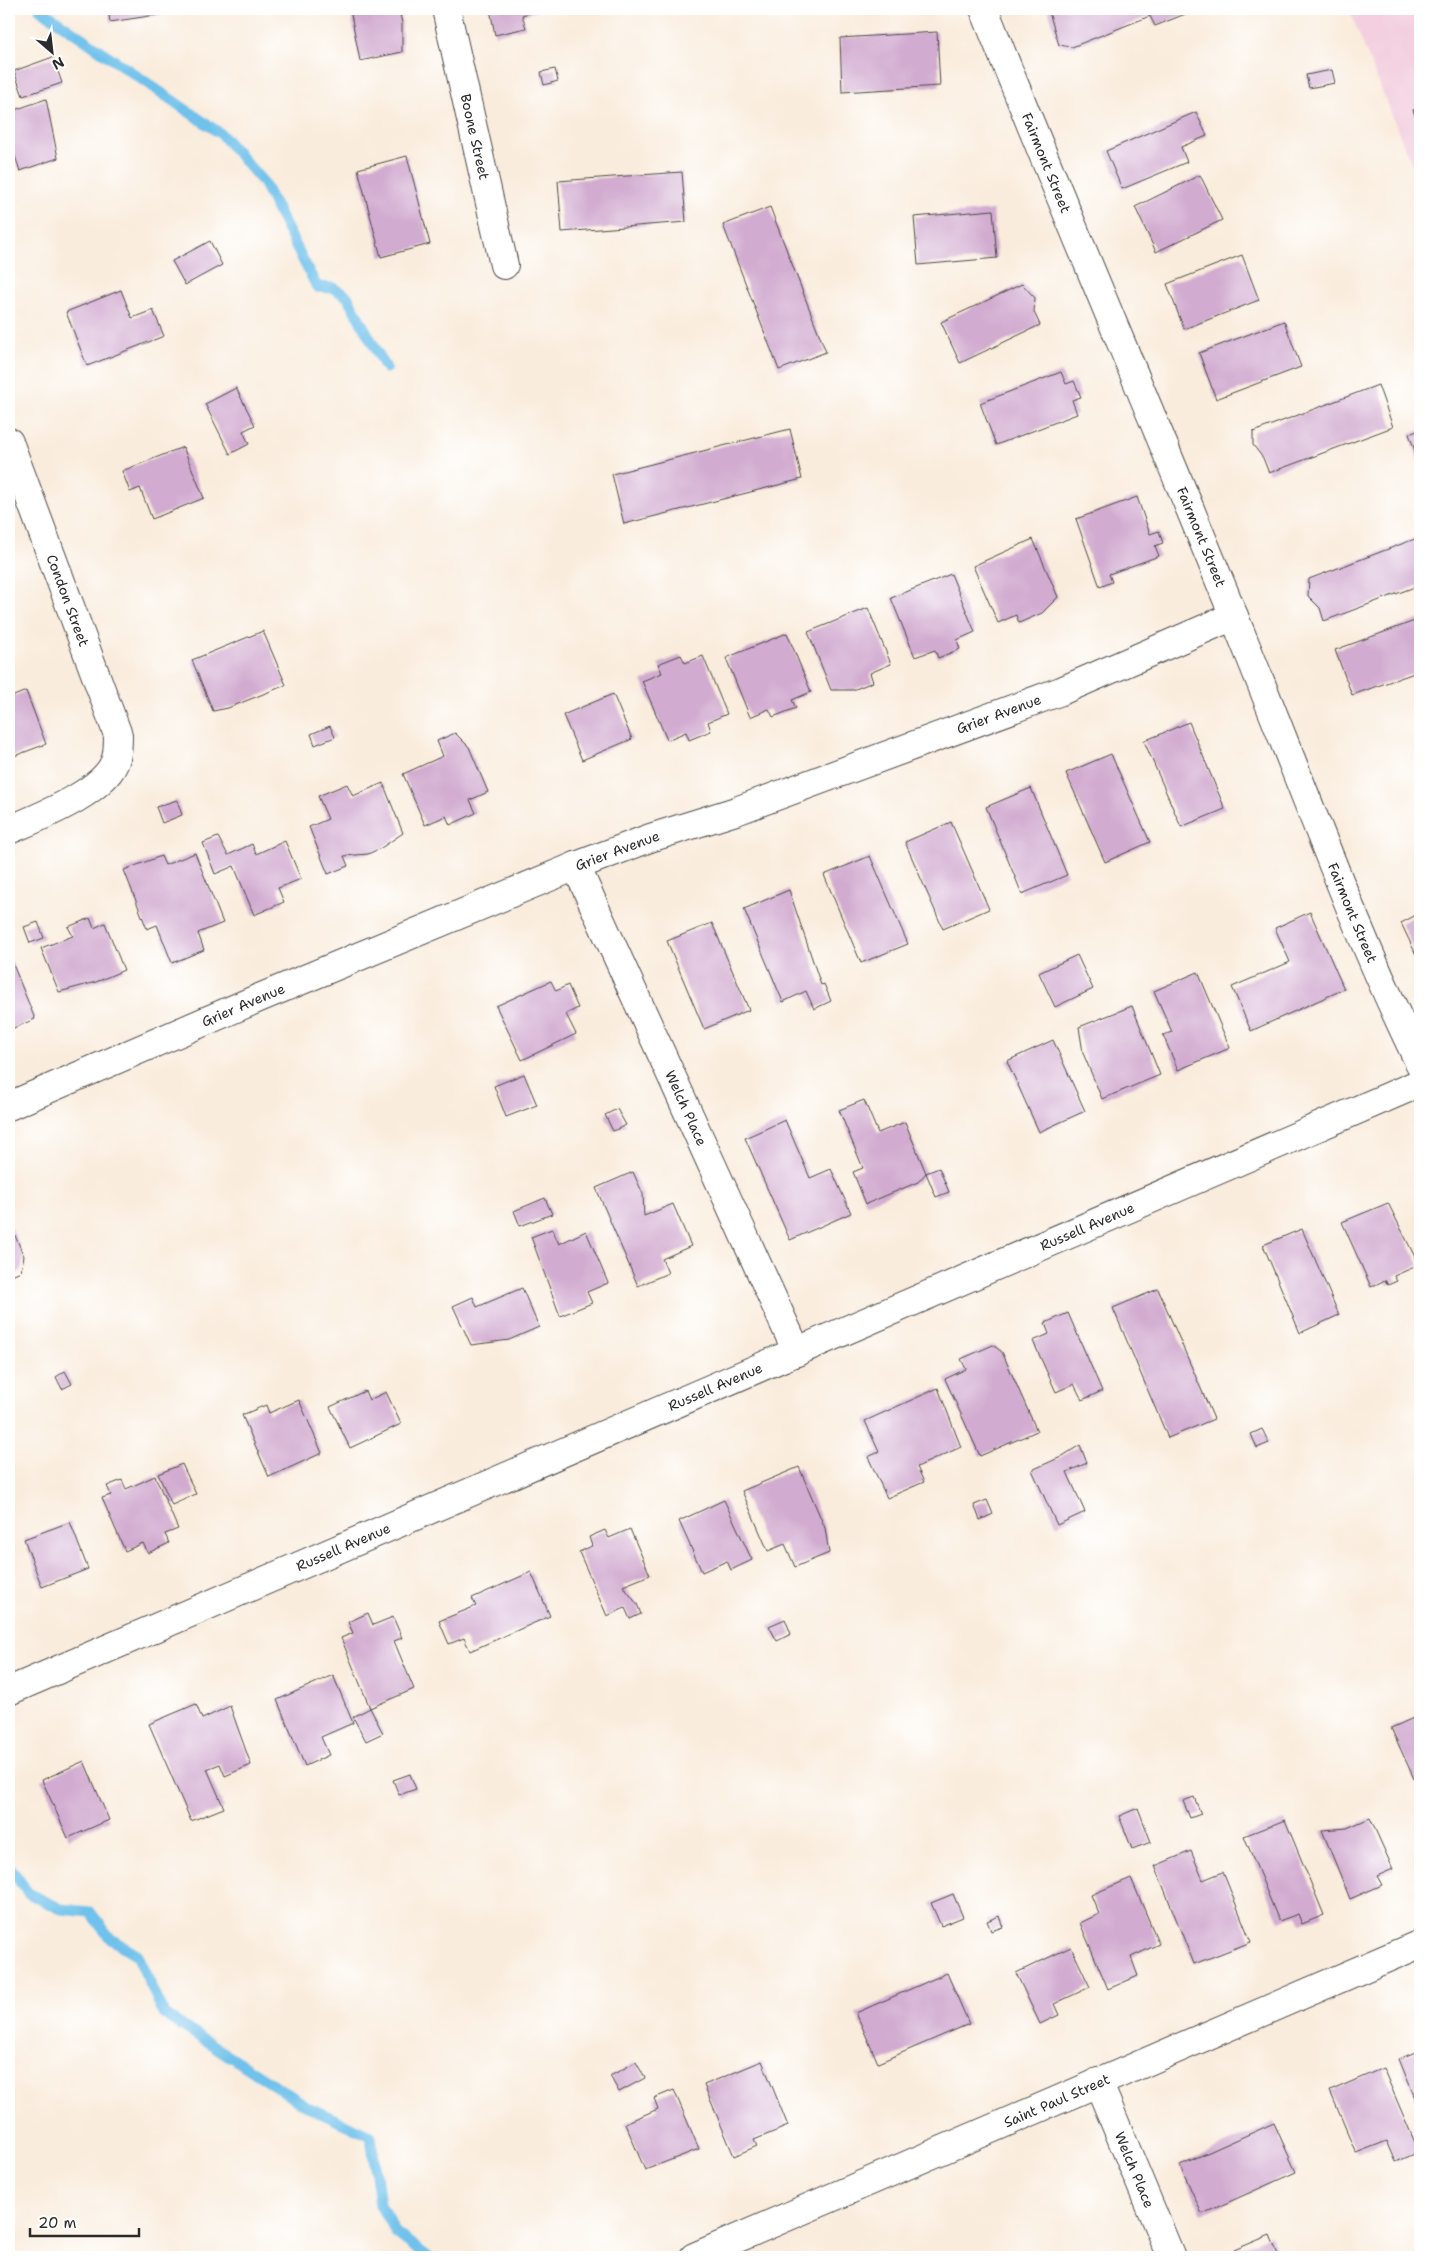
<svg xmlns="http://www.w3.org/2000/svg" width="1429" height="2266" font-family="'Shantell Sans',sans-serif">
<style>
.built{fill:#f3cfdf}
.lines{fill:none;stroke-linecap:round;stroke-linejoin:round}
.stream{stroke:#6fc1eb;stroke-width:11}
.building{fill:#d1abd0}
.street-casing{stroke:#4a4846;stroke-width:30}
.street{stroke:#fff;stroke-width:28}
.labels{text-anchor:middle;dominant-baseline:central;stroke-width:4;stroke-linejoin:round;paint-order:stroke}
.street-label{font-size:14px;fill:#2b2b2b;stroke:#fff}
</style>
<rect width="100%" height="100%" fill="#fff"/>
<filter id="ink" filterUnits="userSpaceOnUse"><feTurbulence type="fractalNoise" baseFrequency=".02" numOctaves="2"/><feDisplacementMap in="SourceGraphic" scale="10" xChannelSelector="R" yChannelSelector="G"/><feConvolveMatrix kernelMatrix="1 2 1 2 8 2 1 2 1" color-interpolation-filters="sRGB"/></filter>
<filter id="wash" filterUnits="userSpaceOnUse"><feTurbulence type="fractalNoise" baseFrequency=".0096" numOctaves="4" result="noise"/><feDisplacementMap in="SourceGraphic" scale="20" xChannelSelector="R" yChannelSelector="G"/><feGaussianBlur stdDeviation="1.12" result="paint"/><feColorMatrix in="noise" values="0 0 0 0 0 0 0 0 0 0 0 0 0 0 0 0 0 1.4 0 .05"/><feComposite in="paint" operator="in"/></filter>
<g filter="url(#wash)">
<rect width="100%" height="100%" fill="#f9ecdc"/>
<path class="built" d="M1349,9H1420V185Z"/>
<g class="lines">
<path class="stream" d="M40,9L221,134L263,182L317,287L333,288L347,296L386,368
M9,1866L28,1893L61,1909L90,1912L111,1939L137,1955L164,2014L310,2108L371,2136L380,2205L396,2233L428,2257"/>
</g>
<g id="blocks">
<path class="building" d="M108,9H189V10L110,22Z
M350,9H399L402,23V52L360,61Z
M490,9H540V10L522,15L526,28L495,35Z
M1048,9H1198L1155,26L1150,16L1072,47L1059,45Z
M937,32L940,86L842,92L840,38Z
M53,57L62,83L23,96L14,71Z
M555,69L558,81L544,85L541,72Z
M1332,70L1335,83L1309,88L1306,75Z
M46,99L58,158L20,171L9,138V112Z
M1420,107V128L1413,110Z
M1196,112L1207,136L1181,147L1187,162L1122,189L1106,151Z
M407,156L430,244L381,257L358,169Z
M682,172L686,222L562,232L558,181Z
M1200,175L1222,220L1156,252L1135,207Z
M770,207L826,352L779,370L723,225Z
M993,210L997,258L918,265L914,217Z
M210,241L222,265L185,285L172,261Z
M1242,255L1259,300L1184,329L1167,284Z
M1022,284L1035,298L1034,312L1040,325L960,363L941,322Z
M121,290L132,318L153,310L164,336L87,366L66,312Z
M1284,321L1301,367L1216,399L1199,353Z
M1061,372L1066,384L1074,381L1081,397L1072,400L1077,414L996,445L980,403Z
M1378,385L1393,427L1269,473L1263,458L1253,445V432Z
M236,388L255,425L243,431L249,444L230,454L205,404Z
M790,429L802,479L624,524L612,474Z
M1420,430V465L1409,434Z
M183,447L204,498L152,519L140,488L130,492L122,471Z
M1137,497L1150,534L1159,531L1163,543L1155,546L1159,556L1109,574L1112,582L1100,587L1076,519Z
M1420,537V585L1324,621L1320,608L1308,596L1309,579Z
M1033,539L1058,597L1042,613L1019,623L1016,615L998,623L973,566Z
M951,574L975,632L957,640L960,649L938,658L935,650L915,657L891,598Z
M868,608L891,664L870,673L873,682L853,690H831L808,632Z
M1420,619V671L1352,695L1335,650Z
M263,631L286,685L228,708L213,711L192,660Z
M787,633L811,692L792,700L796,708L773,717L769,709L750,717L726,658Z
M681,655L685,663L703,656L727,714L708,722L711,731L689,740L686,732L667,740L642,681L662,673L658,664Z
M26,691L46,744L9,758V698Z
M613,694L632,739L582,760L563,715Z
M1189,722L1225,809L1181,827L1144,741Z
M330,726L335,737L315,745L311,734Z
M455,733L469,747L488,792L470,800L476,813L450,825L446,816L425,825L403,774L443,756L437,741Z
M1111,754L1150,842L1105,862L1066,773Z
M383,783L403,833L381,848L368,854L344,856L348,866L328,874L309,827L328,819L318,796L347,784L353,796Z
M1031,788L1067,875L1022,894L986,807Z
M177,800L182,815L162,823L156,807Z
M951,822L989,909L943,929L905,842Z
M218,837L228,855L252,844L256,854L285,841L301,879L278,888L284,902L254,915L234,866L215,874L203,843Z
M195,853L223,923L198,933L204,950L172,963L157,925L147,929L124,870L161,856L165,865Z
M870,856L908,944L861,963L824,875Z
M789,890L821,985L824,984L831,1001L814,1009L806,991L783,1002L744,909Z
M1310,912L1344,989L1251,1031L1232,987L1290,962L1275,928Z
M1420,913V963L1401,923Z
M90,918L94,928L105,923L124,970L96,982L59,992L41,948L73,936L68,927Z
M38,922L44,938L30,943L24,927Z
M712,923L749,1010L704,1029L667,941Z
M1077,955L1093,989L1055,1007L1039,973Z
M9,959L12,962L35,1019L9,1030Z
M1198,972L1230,1048L1178,1070L1163,1035L1172,1032L1154,991Z
M551,981L556,991L568,985L578,1008L566,1014L576,1034L522,1060L496,1006Z
M1132,1006L1160,1075L1102,1099L1083,1053L1079,1027Z
M1053,1040L1085,1111L1039,1132L1007,1061Z
M524,1074L537,1105L506,1117L494,1086Z
M864,1100L878,1133L905,1122L926,1173L939,1168L949,1192L936,1197L926,1173L918,1182L866,1204L853,1172L863,1168L839,1110Z
M617,1109L626,1125L613,1131L605,1115Z
M785,1120L810,1178L831,1169L851,1213L790,1240L745,1138Z
M633,1172L643,1194L644,1216L673,1204L691,1246L662,1259L668,1273L638,1286L596,1188Z
M545,1198L552,1214L520,1226L514,1211Z
M1388,1203L1419,1265L1394,1276L1397,1281L1388,1285L1385,1280L1371,1287L1342,1222Z
M9,1222L24,1256L21,1271L9,1276Z
M552,1229L559,1244L586,1231L608,1283L587,1292L592,1303L560,1316L531,1237Z
M1302,1229L1339,1315L1300,1333L1263,1245Z
M522,1288L539,1327L509,1340L471,1345L453,1306L473,1297L477,1307Z
M1158,1289L1214,1419L1168,1438L1113,1308Z
M1068,1313L1102,1391L1082,1400L1074,1384L1056,1392L1033,1341L1049,1334L1045,1323Z
M993,1345L1002,1352L1037,1431L980,1456L945,1379L966,1369L961,1359Z
M65,1371L72,1384L62,1389L56,1377Z
M938,1388L961,1447L917,1467L924,1482L887,1498L868,1457L879,1452L865,1421Z
M365,1391L369,1400L386,1392L401,1424L350,1448L330,1407Z
M299,1400L322,1453L269,1477L242,1415L266,1405L269,1413Z
M1262,1429L1269,1443L1257,1448L1251,1434Z
M1080,1445L1087,1463L1067,1472L1085,1512L1057,1525L1032,1470L1061,1457Z
M182,1464L196,1494L172,1505L158,1474Z
M799,1467L825,1528L829,1553L795,1567L785,1544L768,1551L742,1491Z
M155,1476L178,1529L165,1534L169,1543L148,1553L143,1543L125,1551L102,1498L111,1495L107,1486L122,1480L126,1489Z
M724,1500L752,1560L731,1570L727,1561L702,1572L679,1521Z
M987,1500L993,1514L980,1520L974,1505Z
M70,1522L88,1569L42,1587L24,1539Z
M630,1529L650,1575L623,1586L637,1604L641,1614L630,1619L625,1608L607,1616L579,1552L592,1546L589,1537L605,1530L609,1538Z
M531,1572L550,1616L470,1651L464,1638L449,1644L439,1621L476,1606L472,1598Z
M368,1613L373,1625L393,1617L402,1638L394,1641L414,1689L370,1708L341,1638L353,1633L348,1622Z
M785,1619L791,1634L777,1641L769,1626Z
M333,1675L353,1723L321,1737L329,1755L305,1766L277,1700Z
M196,1704L202,1719L230,1706L251,1765L225,1776L220,1764L207,1769L224,1808L191,1821L149,1724Z
M370,1708L383,1733L366,1741L353,1717Z
M1420,1715V1792L1391,1728Z
M84,1761L109,1820L68,1838L42,1780Z
M410,1774L416,1789L399,1795L393,1780Z
M1194,1797L1201,1814L1190,1818L1183,1801Z
M1138,1808L1151,1842L1132,1849L1119,1816Z
M1370,1818L1393,1869L1377,1876L1382,1885L1350,1899L1322,1830L1347,1828Z
M1285,1820L1324,1915L1302,1924L1298,1914L1279,1921L1244,1836Z
M1191,1851L1203,1880L1223,1872L1251,1942L1194,1964L1155,1866Z
M1131,1878L1159,1944L1131,1957L1138,1976L1108,1989L1080,1923L1099,1914L1091,1895Z
M953,1894L963,1917L941,1926L931,1903Z
M999,1916L1003,1927L991,1931L987,1921Z
M1071,1947L1090,1987L1054,2004L1059,2015L1040,2024L1016,1973Z
M947,1973L969,2024L878,2063L856,2013Z
M1420,2050V2110L1399,2059Z
M762,2061L788,2126L754,2140L757,2146L734,2156L704,2085Z
M636,2062L645,2078L619,2092L610,2076Z
M1383,2068L1419,2152L1396,2162L1387,2141L1356,2153L1330,2091Z
M674,2090L699,2149L645,2170L625,2123L658,2109L654,2098Z
M1274,2123L1296,2172L1202,2214L1180,2165Z
M1270,2235L1279,2257H1238L1234,2250Z"/>
</g>
</g>
<g filter="url(#ink)">
<use href="#blocks" fill-opacity="0" stroke="#4a4846" stroke-width="1"/>
<g class="lines">
<g class="street-casing">
<g id="street">
<path id="s1" d="M446,9L504,265"/>
<path id="s2" d="M984,9C1069,222 1160,433 1246,646C1303,786 1354,929 1420,1064"/>
<path id="s3" d="M9,442L118,735C118,742 118,751 116,758C108,791 37,818 9,830"/>
<path id="s4" d="M576,866L797,1352"/>
<path id="s5" d="M9,1106L259,998L576,866L650,838L736,811L1061,691L1234,616"/>
<path id="s6" d="M9,1691L1420,1083"/>
<path id="s7" d="M1098,2082L1171,2257"/>
<path id="s8" d="M694,2257L1420,1944"/>
</g>
</g>
<use href="#street" class="street"/>
</g>
</g>
<g class="labels">
<g class="street-label">
<text stroke="none"><textPath href="#s1" startOffset="131">Boone Street</textPath></text>
<text stroke="none"><textPath href="#s2" startOffset="166">Fairmont Street</textPath></text>
<text stroke="none"><textPath href="#s2" startOffset="571">Fairmont Street</textPath></text>
<text stroke="none"><textPath href="#s3" startOffset="169">Condon Street</textPath></text>
<text stroke="none"><textPath href="#s5" startOffset="1065">Grier Avenue</textPath></text>
<text stroke="none"><textPath href="#s5" startOffset="660">Grier Avenue</textPath></text>
<text stroke="none"><textPath href="#s2" startOffset="976">Fairmont Street</textPath></text>
<text stroke="none"><textPath href="#s5" startOffset="255">Grier Avenue</textPath></text>
<text stroke="none"><textPath href="#s4" startOffset="266">Welch Place</textPath></text>
<text stroke="none"><textPath href="#s6" startOffset="1174">Russell Avenue</textPath></text>
<text stroke="none"><textPath href="#s6" startOffset="769">Russell Avenue</textPath></text>
<text stroke="none"><textPath href="#s6" startOffset="364">Russell Avenue</textPath></text>
<text stroke="none"><textPath href="#s8" startOffset="395">Saint Paul Street</textPath></text>
<text stroke="none"><textPath href="#s7" startOffset="95">Welch Place</textPath></text>
</g>
</g>
<rect width="1429" height="2266" fill="none" stroke="#fff" stroke-width="30"/>
<g transform="translate(52 52) rotate(152)" stroke="#ffffff" stroke-width="4" paint-order="stroke">
<path d="M0-4L9 19L0 12L-9 19Z" fill="#2b2b2b"/>
<text y="-8" font-size="14" font-weight="bold" text-anchor="middle" fill="#2b2b2b">N</text>
</g>
<path d="M30 2228v8h109v-8" fill="none" stroke="#2b2b2b" stroke-width="2.5"/>
<text x="38" y="2228" font-size="15" fill="#2b2b2b" stroke="#ffffff" stroke-width="4" paint-order="stroke">20 m</text>
</svg>
